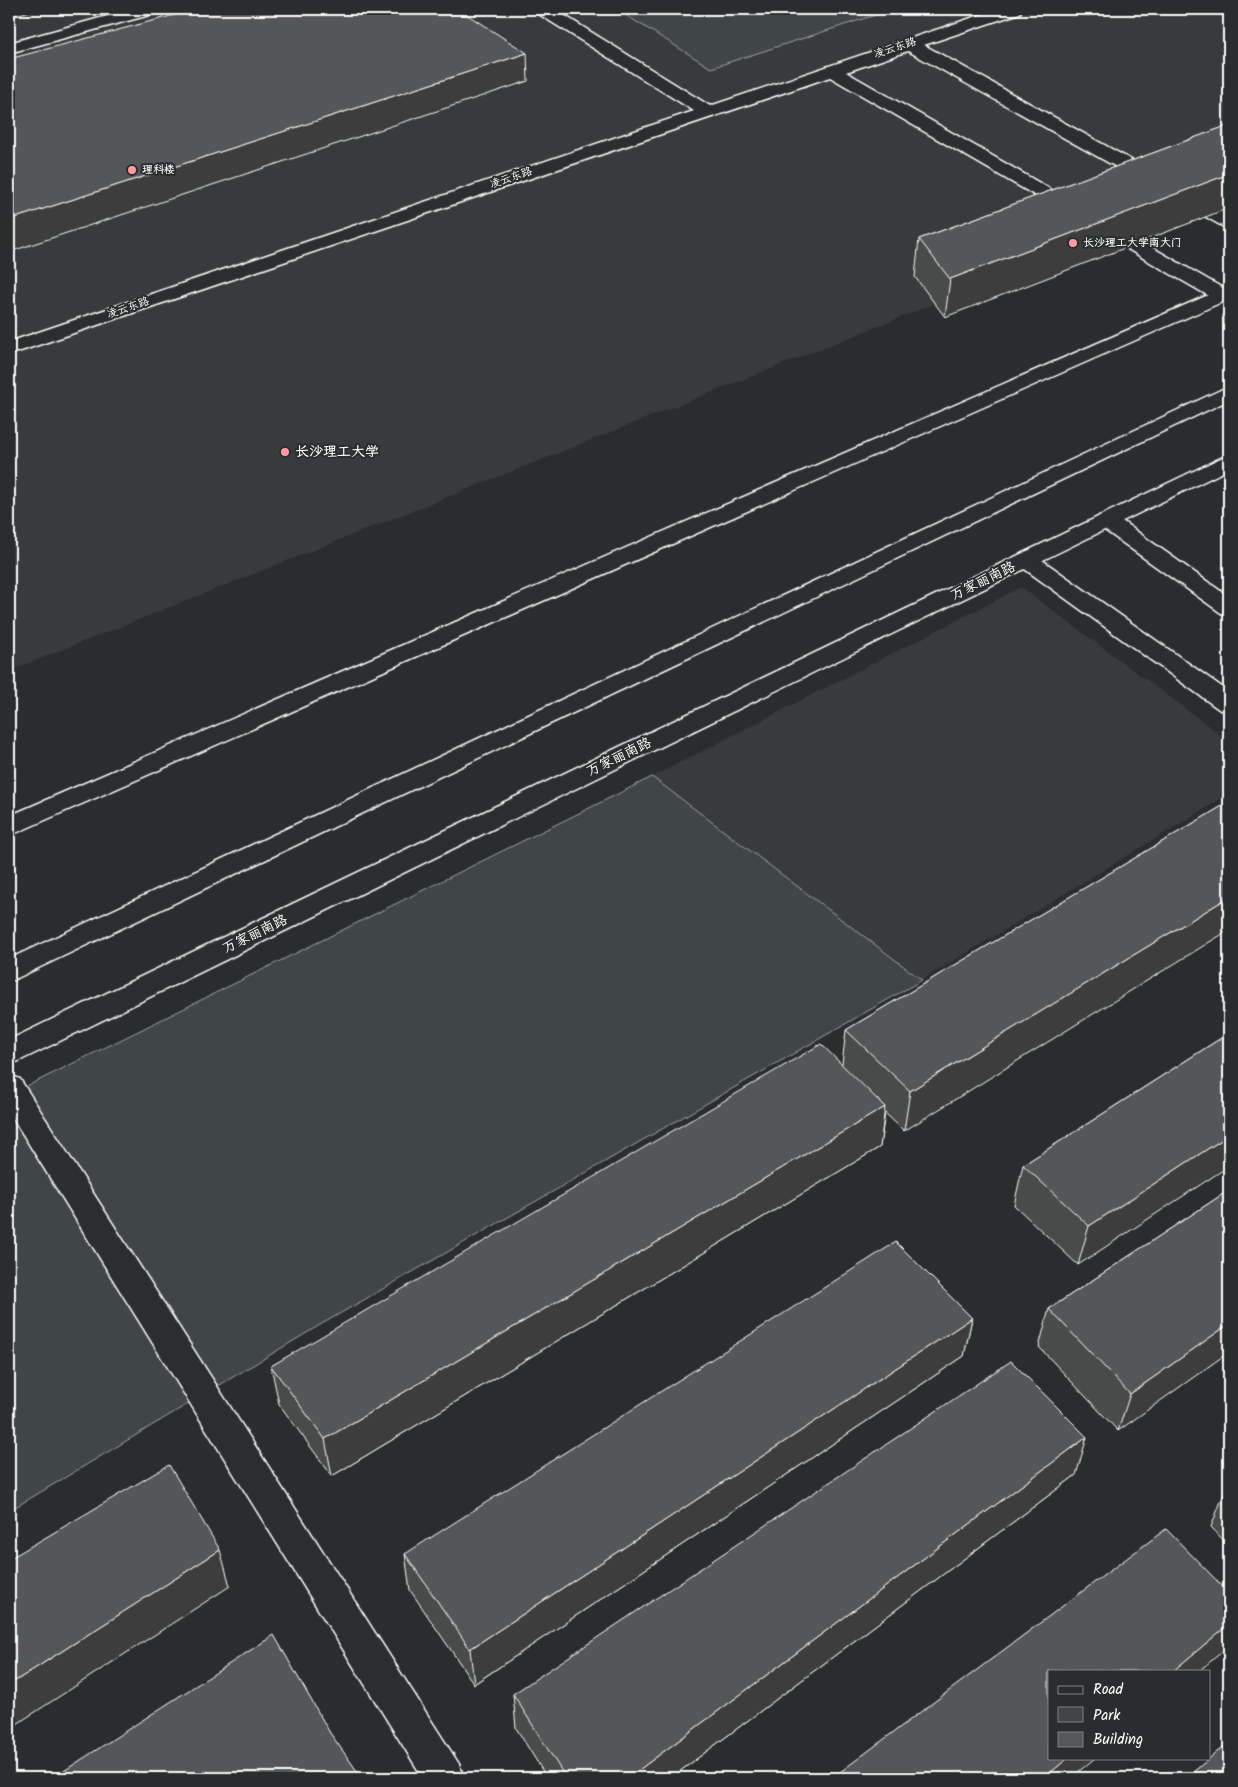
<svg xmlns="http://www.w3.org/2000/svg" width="1238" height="1787" font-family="Kalam,'LXGW WenKai TC',sans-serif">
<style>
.built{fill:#373a3b}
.green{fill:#414445;stroke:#a0a2a2}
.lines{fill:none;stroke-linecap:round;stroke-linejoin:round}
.minor-casing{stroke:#fff;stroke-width:3}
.tertiary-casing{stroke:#fff;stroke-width:3}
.primary-casing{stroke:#fff;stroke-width:3}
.minor{fill:#2a2d2e;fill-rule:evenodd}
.tertiary{fill:#2a2d2e;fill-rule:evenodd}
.primary{fill:#2a2d2e;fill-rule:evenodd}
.wall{fill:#494b4c;stroke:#fff}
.shaded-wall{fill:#3c3d3e;stroke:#fff}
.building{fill:#555758;stroke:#fff}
.poi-dot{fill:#ff9aa2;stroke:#2a2d2e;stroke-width:2}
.labels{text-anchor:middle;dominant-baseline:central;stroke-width:4;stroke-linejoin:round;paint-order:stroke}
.far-street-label{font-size:11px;fill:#fff;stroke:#2a2d2e}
.far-poi-label{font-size:11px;font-weight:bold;fill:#fff;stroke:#2a2d2e;text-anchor:start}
.poi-label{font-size:14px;font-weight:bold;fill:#fff;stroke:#2a2d2e;text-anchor:start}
.street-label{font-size:14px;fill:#fff;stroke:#2a2d2e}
</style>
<rect width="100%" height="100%" fill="#2a2d2e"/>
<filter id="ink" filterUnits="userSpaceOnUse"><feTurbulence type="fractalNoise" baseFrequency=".02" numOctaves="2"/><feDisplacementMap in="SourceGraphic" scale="10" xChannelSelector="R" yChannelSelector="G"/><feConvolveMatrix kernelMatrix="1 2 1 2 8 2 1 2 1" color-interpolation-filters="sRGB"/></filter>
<g filter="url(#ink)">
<path class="built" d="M9,9H1229V187L9,671Z
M1021,587L1229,741V794L922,980L652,777Z"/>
<path class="green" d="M616,9H894L711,68Z
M652,777L922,980L320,1325L9,1511V1095Z"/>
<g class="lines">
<g class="minor-casing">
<path id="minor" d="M133,9H159L157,13L9,53V43Z
M535,9H554L710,106L998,9H1022L1020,13L924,45L1229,214V228L1222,226L908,51L846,72L1228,291L1229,298L1221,301L1214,299L830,77L9,355V342L694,111L537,13Z
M1107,514L1115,516L1229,597V615L1221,613L1099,526L1096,521L1099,516Z
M1027,553L1035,555L1229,692V712L1220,710L1019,565L1015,560L1019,555Z
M9,1075L20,1079L459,1764L464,1778H423L9,1112Z"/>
</g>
<g class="tertiary-casing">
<path id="tertiary" d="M1229,454V469L19,1061L9,1064V1040Z"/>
</g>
<g class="primary-casing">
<path id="primary" d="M1229,286V299L9,836V816Z
M1229,386V400L9,982V959Z"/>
</g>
<use href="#minor" class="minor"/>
<use href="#tertiary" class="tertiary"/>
<use href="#primary" class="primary"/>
</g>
<path class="wall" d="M1229,125L945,317L915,277L919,239Z
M1229,802L904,1131L885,1113L880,1147L332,1476L279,1404L271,1366L842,1064L846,1030Z
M1229,1033L1078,1265L1014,1205L1023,1165Z
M1229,1190L1118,1431L1039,1347L1049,1309Z
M972,1318L964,1356L474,1684L410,1590L405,1554Z
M1076,1475L671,1778H547L516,1728L513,1694Z
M1229,1488V1546L1211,1527L1225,1491Z"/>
<path class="shaded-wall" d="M9,9H37L9,17Z
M527,53L528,81L9,252V220Z
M1229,174V208L945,317L950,279Z
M1229,897V930L904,1131L910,1091Z
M885,1107L880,1147L332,1476L325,1439Z
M1229,1135V1166L1078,1265L1089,1226Z
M972,1318L964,1356L474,1684L470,1649Z
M1229,1324V1352L1118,1431L1130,1394Z
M1087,1437L1076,1475L671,1778H628Z
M220,1550L230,1586L9,1729V1685Z
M1229,1624V1646L1199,1671H1173Z
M1068,1758H1095L1071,1778H1044Z"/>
<path class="building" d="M197,9H458L527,53L9,220V59Z
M1229,125V174L950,279L919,239Z
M1229,802V897L910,1091L846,1030Z
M1229,1033V1135L1089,1226L1023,1165Z
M821,1044L885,1107L325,1439L271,1366Z
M1229,1190V1324L1130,1394L1049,1309Z
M896,1242L972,1318L470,1649L405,1554Z
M1011,1361L1087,1437L628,1778H566L513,1694Z
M169,1465L220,1550L9,1685V1559Z
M1229,1488V1495L1225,1491Z
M1166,1529L1229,1593V1624L1173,1671H1049V1758H1068L1044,1778H832Z
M274,1635L330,1733L362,1778H53Z
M1229,1742V1778H1186Z"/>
</g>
<g class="poi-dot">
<circle cx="132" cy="170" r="5"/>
<circle cx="1073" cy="243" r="5"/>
<circle cx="285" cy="452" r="5"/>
</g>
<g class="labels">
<g class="far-street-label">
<text transform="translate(895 48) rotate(-18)">凌云东路</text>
<text transform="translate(511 178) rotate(-19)">凌云东路</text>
<text transform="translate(128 308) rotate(-19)">凌云东路</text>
</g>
<g class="far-poi-label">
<text x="142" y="170">理科楼</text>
<text x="1083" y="243">长沙理工大学南大门</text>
</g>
<g class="poi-label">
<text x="295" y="452">长沙理工大学</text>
</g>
<g class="street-label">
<text transform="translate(983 581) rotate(-26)">万家丽南路</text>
<text transform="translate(619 757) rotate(-26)">万家丽南路</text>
<text transform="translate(255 934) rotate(-26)">万家丽南路</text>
</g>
</g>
<rect width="1238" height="1787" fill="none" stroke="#2a2d2e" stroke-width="30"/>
<rect x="15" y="15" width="1208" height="1757" fill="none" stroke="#fff" stroke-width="2" filter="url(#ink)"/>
<rect x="1048" y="1670" width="162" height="90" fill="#2a2d2e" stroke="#7f8182"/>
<rect x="1058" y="1686" width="25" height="8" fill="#2a2d2e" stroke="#7f8182"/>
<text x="1093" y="1694" font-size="15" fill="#ffffff">Road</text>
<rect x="1058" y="1707" width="25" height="15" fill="#414445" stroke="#7f8182"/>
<text x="1093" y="1720" font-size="15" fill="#ffffff">Park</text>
<rect x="1058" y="1732" width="25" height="15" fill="#555758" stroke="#7f8182"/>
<text x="1093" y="1744" font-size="15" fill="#ffffff">Building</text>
</svg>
